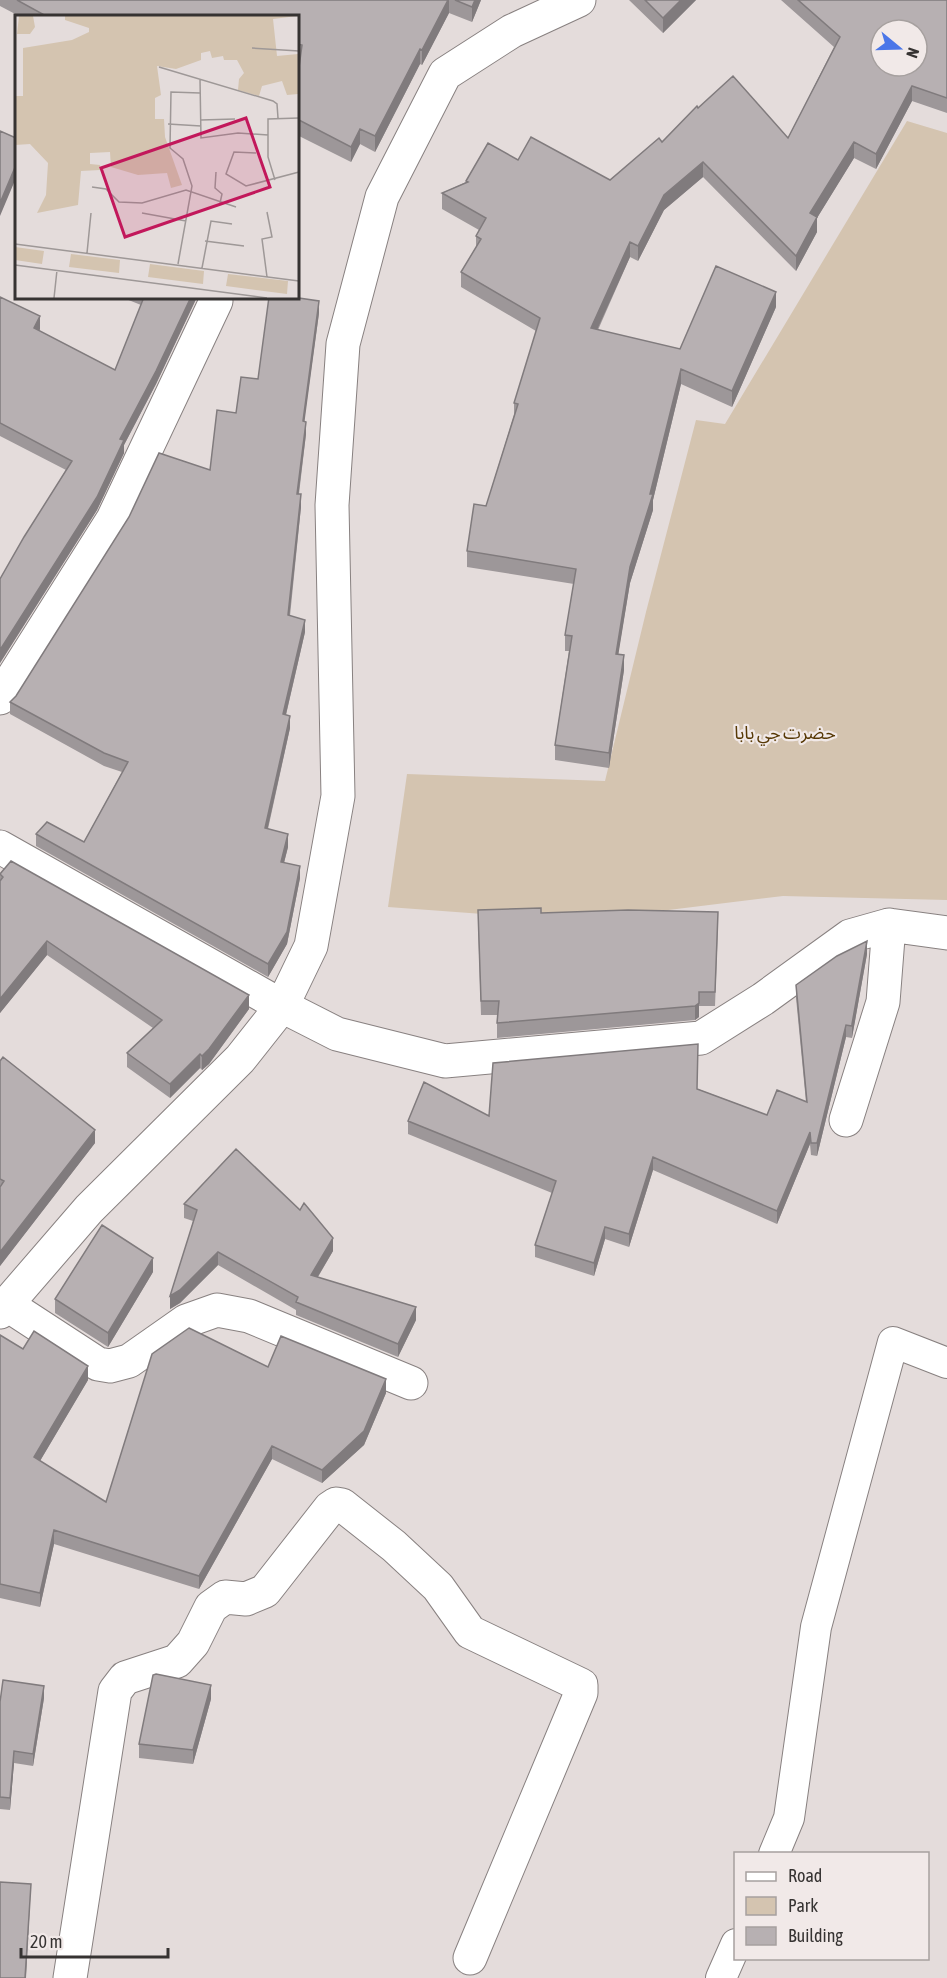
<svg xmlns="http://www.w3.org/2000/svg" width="947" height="1978" font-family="'Asap Condensed','Noto Sans Arabic',sans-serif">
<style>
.green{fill:#d4c4b0}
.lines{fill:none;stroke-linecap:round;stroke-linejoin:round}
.service-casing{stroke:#888180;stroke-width:32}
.minor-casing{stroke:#888180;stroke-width:35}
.service{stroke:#fff;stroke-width:30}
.minor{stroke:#fff;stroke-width:33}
.wall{fill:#9d9799}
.shaded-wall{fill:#807b7d}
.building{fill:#b7b0b2;stroke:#807b7d;stroke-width:1.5;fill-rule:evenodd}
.labels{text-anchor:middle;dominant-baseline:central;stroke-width:4.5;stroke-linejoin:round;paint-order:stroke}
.park-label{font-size:18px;fill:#573906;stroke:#f1e9e8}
.inset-road{fill:none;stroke:#9e9897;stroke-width:1.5}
.view{fill:#c2185b;fill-opacity:0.15;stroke:#c2185b;stroke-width:3}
.inset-edge{fill:none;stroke:#363332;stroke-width:3}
</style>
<rect width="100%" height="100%" fill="#e4dcdb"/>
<path class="green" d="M907,121L947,133V900L783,896L579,921L388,907L407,774L605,781L646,612L696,420L725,424Z"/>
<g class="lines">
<g class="service-casing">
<path id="service" d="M774,1854L789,1818L816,1627L893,1342L947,1363
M721,1978L736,1944"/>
</g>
<g class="minor-casing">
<path id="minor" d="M0,698L113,519L216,301
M0,847L282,1006L337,1034L445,1061L701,1038L763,999L850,936L889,925L947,933
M846,1120L883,1002L889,925
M6,1304L98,1364L110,1366L129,1361L186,1321L217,1310L249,1316L411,1383
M0,1312L89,1209L240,1059L282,1006L311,946L338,796L332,505L343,344L382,197L445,74L512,31L579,0
M70,1978L115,1691L125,1678L177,1661L193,1643L211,1607L225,1597L246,1599L265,1591L330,1508L336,1504L342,1505L394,1546L438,1587L470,1632L581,1685V1693L470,1958"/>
</g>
<use href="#service" class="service"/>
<use href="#minor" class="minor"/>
</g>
<path class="wall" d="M0,0H481L472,22L449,13L422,65L420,64L375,152L360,144L351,162L297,135V82L300,60L297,59V16H19L0,6Z
M629,0H696L663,33Z
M781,0H947V113L912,101L876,169L854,158L817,218V232L796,271L703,177L664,210L638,261L630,257L598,330L680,349L776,307L732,407L681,384L653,500V510L630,583L618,654L624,670L609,768L555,760V745L569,651H565V635L574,584L467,567V551L486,506L514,415V403L536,331L461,287V272L476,247V236L479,230L442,209V193L466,182V181L518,160L610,180L662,142L698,108L788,138L834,47Z
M0,297L40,329L39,331L115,370L141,305L121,297H197L156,384L124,445V453L97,510L0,663V579L66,470L0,436Z
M319,313L304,421L306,434L299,494L301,507L290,616L305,632L286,715L290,728L268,829L288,847L284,863L300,878L287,944L268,977L36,846V834L84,842L122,772L104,766L10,714V702L16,696L210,470L236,413L258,379Z
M0,874L249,1009L209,1064L202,1070L200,1068L170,1098L127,1067V1053L153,1028L47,955L0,1013Z
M478,924L718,926L715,1006H699V1017L695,1020L497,1038V1015H481Z
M867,954L852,1037V1038L846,1037L817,1156L811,1155L810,1144L777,1224L653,1170L629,1247L605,1239L594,1276L535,1257V1245L552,1193L408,1134V1121L489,1116L698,1089L767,1115L806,1102L796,998V985Z
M0,1061L95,1143L0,1266Z
M184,1204L333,1251L318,1277L416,1320L398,1357L296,1315V1310L218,1265L180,1303L170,1309L193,1221L184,1218Z
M153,1272L108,1347L55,1313V1299Z
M0,1335L23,1349L88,1380L40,1461L106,1502L268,1367L386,1393L364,1445L322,1483L272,1459L199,1589L54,1544L40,1607L0,1598Z
M44,1698L33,1766L14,1763L10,1810L0,1809V1702Z
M211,1699L193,1764L139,1758V1744Z"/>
<path class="shaded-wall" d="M448,0H449V13L422,65V50Z
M475,0H481L472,22V7Z
M681,0H696L663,33V18Z
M420,49V64L375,152V136Z
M912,86V101L876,169V154Z
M360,129V144L351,162V147Z
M854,142V158L817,218V232L796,271V256L810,213Z
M703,162V177L664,210L638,261V246L664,195Z
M16,165V178L0,216V203Z
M630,242V257L591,343V328Z
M776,292V307L732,407V391Z
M191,297H197L156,384L124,445V453L97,510L0,663V650L120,439Z
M319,301V313L303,433V421Z
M40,316V329L34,341V328Z
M681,369V384L653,500V510L630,583L616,669V654L630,567L650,494Z
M306,422V434L297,506V494Z
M301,494V507L288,628V615Z
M305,620V632L283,727V714Z
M624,655V670L609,768V753Z
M290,716V728L265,840V828Z
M288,834V847L281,874V862Z
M300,866V878L287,944L268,977V964Z
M47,941V955L0,1013V999Z
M867,941V954L852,1038V1026Z
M699,992V1017L695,1020V1006Z
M249,995V1009L209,1064L202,1070V1056Z
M846,1025V1037L817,1156V1143Z
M200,1054V1068L170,1098V1084Z
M95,1130V1143L0,1266V1252Z
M810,1132V1144L777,1224V1211Z
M653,1157V1170L629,1247V1234Z
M605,1227V1239L594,1276V1263Z
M333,1238V1251L311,1288V1275Z
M218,1252V1265L180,1303L170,1309V1296Z
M153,1258V1272L108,1347V1333Z
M416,1307V1320L398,1357V1344Z
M88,1366V1380L34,1471V1457Z
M386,1379V1393L364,1445L322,1483V1470Z
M272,1446V1459L199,1589V1576Z
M54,1530V1544L40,1607V1593Z
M211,1685V1699L193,1764V1750Z
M44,1686V1698L33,1766V1754Z
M14,1751V1763L10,1810V1798Z
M31,1884L26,1978H25Z"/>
<path class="building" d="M17,0H448L422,50L420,49L375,136L360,129L351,147L297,119V82L302,45L297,44V16H46Z
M455,0H475L472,7Z
M645,0H681L663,18Z
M798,0H947V98L912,86L876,154L854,142L810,213L817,217L796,256L703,162L664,195L638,246L630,242L591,328L680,349L716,266L776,292L732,391L681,369L650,494H653L630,567L616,654L624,655L609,753L555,745L572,636L565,635L576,569L467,551L474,504L486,506L518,404L514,403L540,318L461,272L481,239L476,236L486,218L442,193L468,182L466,181L488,143L518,160L531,137L610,180L659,138L662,142L697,106L698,108L733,76L788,138L840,37ZM881,30H917V66H881Z
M0,131L16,138V165L0,203Z
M0,297L40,316L34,328L115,370L144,297H191L156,371L120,439L124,440L97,497L0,650V579L24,537L72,461L0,423Z
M269,297H292L319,301L303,421L306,422L297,494H301L288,615L305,620L283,714L290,716L265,828L288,834L281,862L300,866L287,932L268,964L36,834L47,822L84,842L128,762L104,753L10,702L16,696L129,517L159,453L210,470L217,410L236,413L241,377L258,379Z
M11,861L249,995L209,1049L202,1056L200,1054L170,1084L127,1053L162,1020L47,941L0,999V881L3,877L0,874Z
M541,908V913L628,910L718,912L715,992H699V1003L695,1006L497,1023L499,1001H481L478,910Z
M867,941L852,1024V1026L846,1025L817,1143H811L810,1132L777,1211L653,1157L629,1234L605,1227L594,1263L535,1245L556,1181L408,1121L424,1082L489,1116L493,1063L698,1044L697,1089L767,1115L777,1090L807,1102L796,985L837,956Z
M3,1057L95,1130L0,1252V1187L4,1181L0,1179V1061Z
M236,1149L300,1210L304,1203L333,1238L311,1275L416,1307L398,1344L296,1302L298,1297L218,1252L180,1290L170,1296L197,1210L184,1204Z
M102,1225L153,1258L108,1333L55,1299Z
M189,1328L268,1367L281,1336L386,1379L364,1431L322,1470L272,1446L199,1576L54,1530L40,1593L0,1584V1335L23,1349L34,1331L88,1366L34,1457L106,1502L152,1354Z
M156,1674L211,1685L193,1750L139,1744L153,1675Z
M3,1680L44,1686L33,1754L14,1751L10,1798L0,1797V1702Z
M0,1882L31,1884L25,1978H0Z"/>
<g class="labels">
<g class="park-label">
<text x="785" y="732">حضرت جي بابا</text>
</g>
</g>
<g transform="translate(15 15)">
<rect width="284" height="284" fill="#e4dcdb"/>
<path d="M4,1H18L20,12L15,19H2ZM50,1H282L258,4L262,41L283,39V79L272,80L267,66L247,71L244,81L223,75L224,64L229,58L222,45H209L208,41L197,43L195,36L186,38V45L161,54L142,51L146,80L140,83V104H149L150,122L167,170L156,173L152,158L123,160L96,152L95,137L75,138V149L85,150V155L66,156L63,190L22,198L31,180L33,148L15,129L0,130V81H8V33L57,25L74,17V13L50,5ZM0,232L29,236L27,249L0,245ZM56,239L105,245L104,258L54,252ZM135,249L189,256L188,269L133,262ZM213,259L273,266L272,279L211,271Z" fill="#d4c4b0"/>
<path class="inset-road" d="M237,33L284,36M144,52L258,86L262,89L263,103M185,64L186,123L223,118L253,120M186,105L220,104M153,109L186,111M241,138L219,137L211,159L231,171L284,157M201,157L200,173L207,179L205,188M260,165L253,142V104L284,103M77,172L91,174L104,187L127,188L171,175L221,192M127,198L171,206M190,226L229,231M0,229L284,266M72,238L76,198M163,249L177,171L168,144L155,133L156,77L185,78M0,250L252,283M187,253L196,206L217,209M252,262L247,224L257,222L252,197M39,283L42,255"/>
<path class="view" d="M231,103L255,172L110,222L86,153Z"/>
<rect width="284" height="284" class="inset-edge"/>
</g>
<rect x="734" y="1852" width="195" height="108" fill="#f1e9e8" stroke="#a6a09f" stroke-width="1.5"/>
<rect x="746" y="1872" width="30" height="9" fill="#ffffff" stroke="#a6a09f" stroke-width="1.5"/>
<text x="788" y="1882" font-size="18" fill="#363332">Road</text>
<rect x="746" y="1897" width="30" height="18" fill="#d4c4b0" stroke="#a6a09f" stroke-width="1.5"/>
<text x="788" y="1912" font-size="18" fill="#363332">Park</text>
<rect x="746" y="1927" width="30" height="18" fill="#b7b0b2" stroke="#a6a09f" stroke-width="1.5"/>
<text x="788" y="1942" font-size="18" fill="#363332">Building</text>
<g transform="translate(899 48) rotate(109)"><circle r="28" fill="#f1e9e8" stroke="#a6a09f" stroke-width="1.5"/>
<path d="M0-4.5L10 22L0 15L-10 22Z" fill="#4a76e8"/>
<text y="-9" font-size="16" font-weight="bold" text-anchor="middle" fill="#363332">N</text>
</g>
<path d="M21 1948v9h147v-9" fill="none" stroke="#363332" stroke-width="3"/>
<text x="30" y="1948" font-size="18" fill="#363332" stroke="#f1e9e8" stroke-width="4.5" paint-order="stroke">20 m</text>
</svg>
